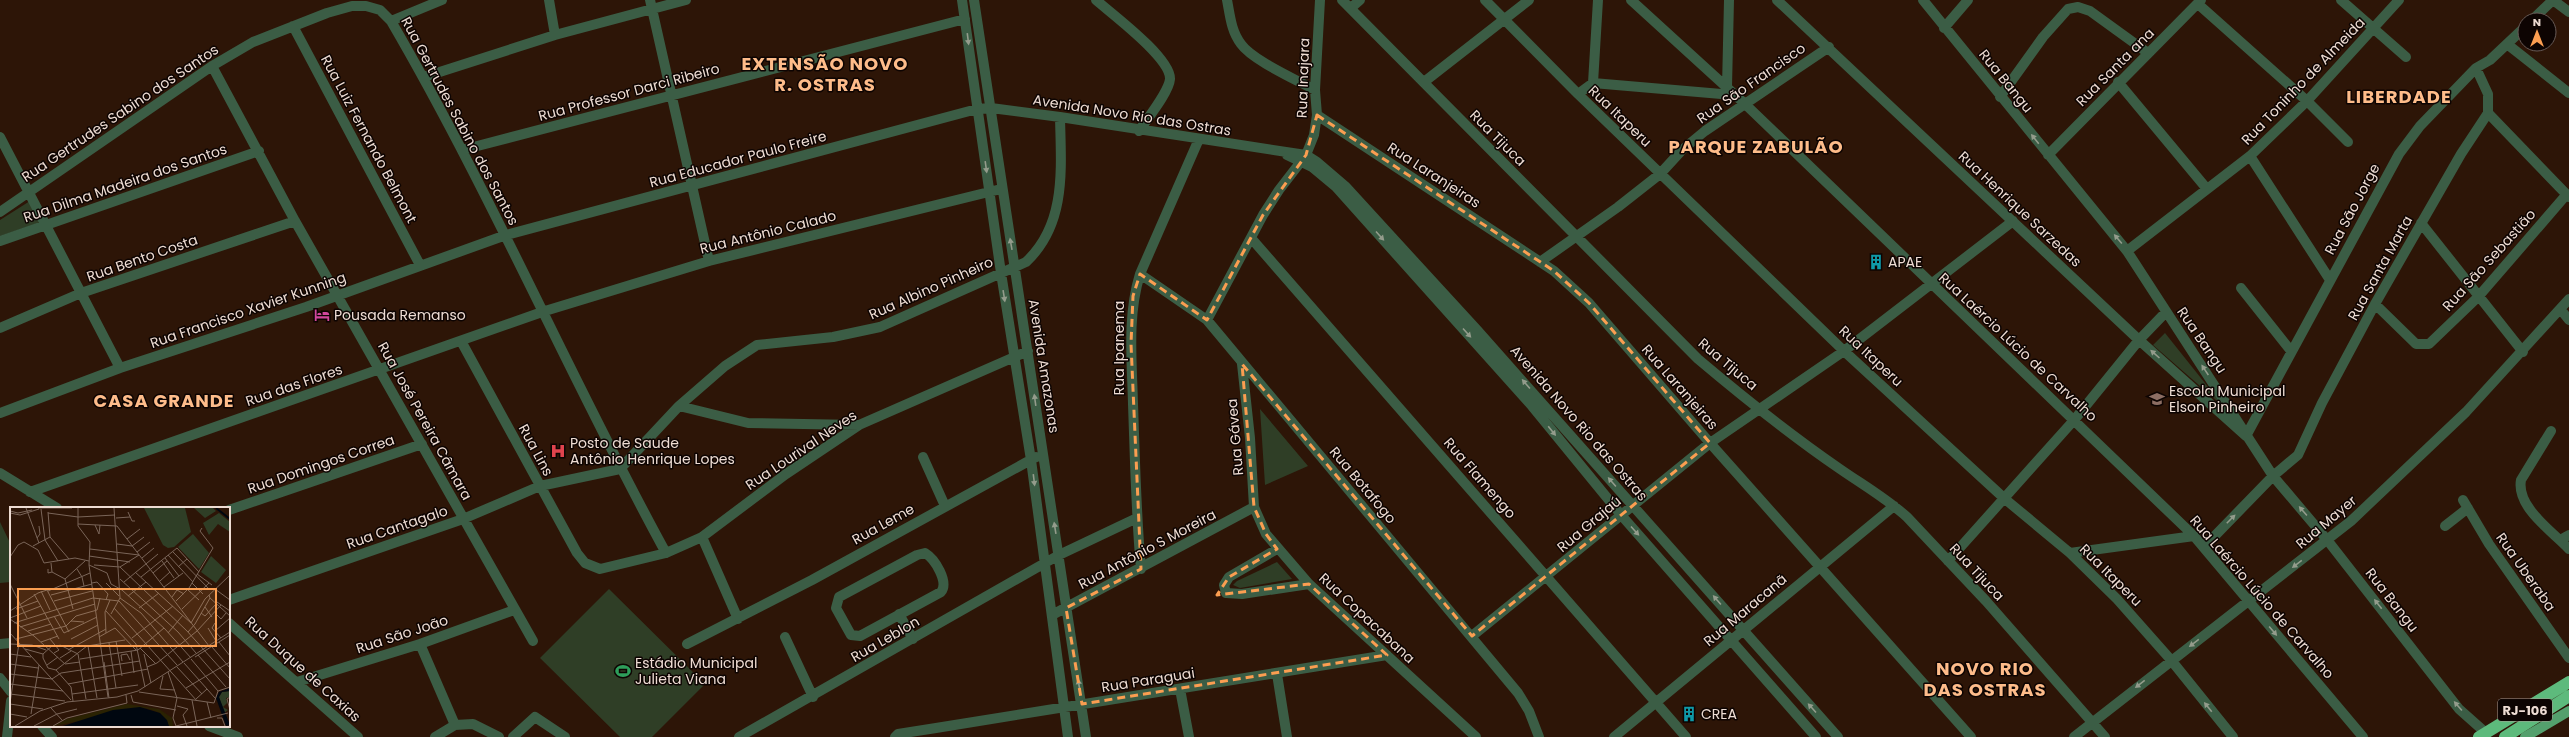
<svg xmlns="http://www.w3.org/2000/svg" width="2569" height="737" font-family="Poppins,sans-serif">
<style>
.green{fill:#2f3e26}
.lines{fill:none;stroke-linecap:round;stroke-linejoin:round}
.minor{stroke:#3b5d45;stroke-width:10}
.major{stroke:#54a06d;stroke-width:10}
.highway{stroke:#5dba7c;stroke-width:12}
.oneway{fill:#949c8c}
.marked{fill:none;stroke:#fb9e51;stroke-width:3;stroke-dasharray:8 5;stroke-linejoin:round}
.labels{text-anchor:middle;dominant-baseline:central;stroke-width:3;stroke-linejoin:round;paint-order:stroke}
.shield{fill:#0d0402;stroke:#aa9b94;stroke-width:1}
.shield-label{font-size:13px;font-weight:bold;fill:#eedcd3}
.street-label{font-size:14px;fill:#eedcd3;stroke:#0d0402}
.poi-label{font-size:14px;fill:#eedcd3;stroke:#0d0402;text-anchor:start}
.district-label{font-size:18px;font-weight:bold;letter-spacing:1px;fill:#febc8a;stroke:#0d0402}
.inset-river{fill:none;stroke:#000710;stroke-width:2}
.inset-road{fill:none;stroke:#7a6559;stroke-width:1}
.view{fill:#fb9e51;fill-opacity:0.15;stroke:#fb9e51;stroke-width:2}
.inset-edge{fill:none;stroke:#eedcd3;stroke-width:2}
</style>
<rect width="100%" height="100%" fill="#2d1507"/>
<path class="green" d="M30,201L41,222L0,236V220Z
M2165,333L2224,407L2153,345Z
M1260,409L1308,466L1265,485Z
M0,522L11,545V582L0,583Z
M1277,562L1292,579L1240,588L1233,585L1237,581Z
M609,589L705,684L652,737H620L540,658Z"/>
<g class="lines">
<path class="minor" d="M549,0L555,35
M650,0L709,261
M962,0L1001,273L1031,460L1068,737
M974,0L1086,737
M1096,0C1112,14 1171,58 1170,79C1169,92 1147,119 1139,131
M1227,0C1230,15 1231,31 1241,44C1252,60 1297,80 1315,90
M1342,0L1698,359C1743,397 1792,436 1840,469C1863,485 1886,498 1907,517L1986,601L2105,737
M1485,0L1578,94L1844,351L2005,499L2070,553L2117,599L2171,660L2233,737
M1631,0L1745,104L2194,536L2363,737
M1777,0L2139,340L2246,436L2399,154L2420,126L2476,68L2490,60L2525,27
M1923,0L2127,251L2273,476L2328,541L2459,709L2486,733
M2341,0L2406,57
M2553,0L2569,12
M2198,4L2307,101L2348,142
M1352,7L1360,0
M2532,20L2553,0
M391,21L442,0
M293,26L420,265
M1944,28L1968,0
M2507,44L2569,93
M212,66L295,221L533,641
M424,77L555,35L686,0
M1424,82L1529,0
M2118,82L2207,189
M1593,83L1598,0
M1727,87L1729,0
M1578,94L1593,83L1733,95
M2000,97L2043,37L2068,9L2078,7L2090,11L2148,53
M2488,113L2569,197
M1317,115L1554,271L1589,303L1710,443L1971,737
M0,137L120,368
M462,150L965,19
M1287,155L1312,167L1336,187L1532,406L1622,516L1816,737
M2048,155L2201,0
M2250,156L2330,280
M0,212L212,66L253,42L327,13L352,6H366L380,10L391,21C492,194 570,378 666,553
M2421,223L2523,352
M1251,238L1686,737
M0,241L259,151
M2127,251L2250,156L2307,101L2399,0
M1540,262L1618,207L1660,174L1682,150L1705,131L1829,47
M1140,274L1207,320L1518,693L1529,711L1539,737
M2241,288L2291,351
M2375,304L2416,344H2429L2478,297L2567,194
M2561,310L2569,320
M1207,320L1263,215L1279,190L1306,155L1314,135L1317,115L1315,90L1320,0
M0,328L81,293L295,221
M461,341L577,553L585,563L600,569L666,553L702,537L786,474L859,425L1028,351
M1242,364L1250,438L1254,507L1266,534L1309,584L1476,737
M679,406L748,423L859,425
M0,413L120,368L306,307L506,235L977,109L991,108L1060,117L1306,155L1317,162L1345,186L1477,330L1838,737
M2551,431L2521,480C2516,507 2552,531 2569,549
M923,457L945,506
M0,473L57,508
M30,492L545,311L709,261L1001,189
M2463,500L2489,544L2569,658
M229,510L422,444
M2445,526L2468,508
M702,537L738,619
M2560,540L2569,535
M2204,547L2273,476L2298,455L2322,403L2375,304L2461,154L2488,113V94L2476,68
M1277,549L1229,577L1224,585L1226,593L1242,594L1309,584
M925,553C935,559 949,582 941,592L860,636L851,635L836,608L839,597L917,555Z
M2070,553L2194,536
M1948,561L2075,419L2139,340L2166,312
M1141,569C1136,514 1135,459 1133,404C1132,361 1127,316 1140,274L1199,139
M229,600L463,519L540,486L620,469L679,406L725,366L757,345L833,337L880,327L1026,262C1067,224 1061,168 1060,117
M899,614L913,639
M1052,615L1254,507
M229,623L358,737
M1472,636L1710,443L1844,351L2013,221
M785,637L813,697
M0,644L11,643
M420,644L455,725L473,724L499,737
M687,644L812,580L1036,457
M1277,674L1287,737
M0,678L11,692
M297,682L420,644L514,610
M1180,689L1189,737
M42,726L52,737
M209,726L238,737
M7,737L11,701
M435,737L455,725
M513,737L535,717L565,737
M739,737L1059,555L1137,518
M895,737L898,734L936,728L1387,655
M1614,737L1894,506
M2074,737L2351,521L2466,412L2569,299"/>
<path class="major" d="M2525,737L2569,711"/>
<path class="highway" d="M2479,737L2569,682
M2505,737L2569,696"/>
</g>
<defs><path id="oneway-solid" d="M-6-.8H1V-3.2L6.5 0L1 3.2V.8H-6Z"/></defs>
<g class="oneway">
<use href="#oneway-solid" transform="translate(968 39) rotate(83)"/>
<use href="#oneway-solid" transform="translate(2035 139) rotate(-129)"/>
<use href="#oneway-solid" transform="translate(986 167) rotate(82)"/>
<use href="#oneway-solid" transform="translate(1380 236) rotate(48)"/>
<use href="#oneway-solid" transform="translate(2118 239) rotate(-130)"/>
<use href="#oneway-solid" transform="translate(1011 244) rotate(-100)"/>
<use href="#oneway-solid" transform="translate(1004 296) rotate(81)"/>
<use href="#oneway-solid" transform="translate(1467 333) rotate(48)"/>
<use href="#oneway-solid" transform="translate(2155 354) rotate(-138)"/>
<use href="#oneway-solid" transform="translate(2205 370) rotate(-124)"/>
<use href="#oneway-solid" transform="translate(1526 384) rotate(-131)"/>
<use href="#oneway-solid" transform="translate(1035 400) rotate(-98)"/>
<use href="#oneway-solid" transform="translate(1552 431) rotate(51)"/>
<use href="#oneway-solid" transform="translate(1034 480) rotate(83)"/>
<use href="#oneway-solid" transform="translate(1612 482) rotate(-131)"/>
<use href="#oneway-solid" transform="translate(2303 511) rotate(-131)"/>
<use href="#oneway-solid" transform="translate(2231 519) rotate(-45)"/>
<use href="#oneway-solid" transform="translate(1055 528) rotate(-99)"/>
<use href="#oneway-solid" transform="translate(1635 531) rotate(48)"/>
<use href="#oneway-solid" transform="translate(2297 564) rotate(143)"/>
<use href="#oneway-solid" transform="translate(1717 600) rotate(-131)"/>
<use href="#oneway-solid" transform="translate(2378 604) rotate(-128)"/>
<use href="#oneway-solid" transform="translate(2273 631) rotate(50)"/>
<use href="#oneway-solid" transform="translate(2194 643) rotate(143)"/>
<use href="#oneway-solid" transform="translate(2140 684) rotate(142)"/>
<use href="#oneway-solid" transform="translate(1079 685) rotate(-99)"/>
<use href="#oneway-solid" transform="translate(2458 706) rotate(-131)"/>
<use href="#oneway-solid" transform="translate(2208 707) rotate(-129)"/>
<use href="#oneway-solid" transform="translate(1812 708) rotate(-132)"/>
</g>
<path class="marked" d="M1317,115L1554,271L1589,303L1710,443L1472,636L1242,364L1254,507L1266,534L1277,549L1229,577L1217,595L1309,584L1387,655L1082,704L1066,608L1141,569L1131,344L1133,296L1140,274L1207,320L1263,215L1306,155Z"/>
<defs>
<g id="building-bare" transform="scale(1.2)"><path d="M-4-6H4V6H1V3H-1V6H-4ZM-2.5-4.3h1.7v1.8h-1.7ZM.8-4.3h1.7v1.8H.8ZM-2.5-1h1.7V.8h-1.7ZM.8-1h1.7V.8H.8Z" fill="#0f9aa8" stroke="#0d0402" stroke-width="2.5" paint-order="stroke"/></g>
<g id="hotel-bare" transform="scale(1.2)"><path d="M-6-4.5h1.5V1H6V5H4.5V3h-9V5H-6ZM-4 0a1.8 1.8 0 1 1 3.6 0ZM.5 0V-2.5h3Q6-2.5 6 0Z" fill="#d1479c" stroke="#0d0402" stroke-width="2.5" paint-order="stroke"/></g>
<g id="school-bare" transform="scale(1.2)"><path d="M0-5L7-2L0 1L-7-2ZM-4 1L0 2.5L4 1V4Q0 6-4 4Z" fill="#8d6e63" stroke="#0d0402" stroke-width="2.5" paint-order="stroke"/></g>
<g id="hospital-bare" transform="scale(1.2)"><path d="M-5-5h3v3.5h4V-5h3V5h-3V1.5h-4V5h-3Z" fill="#e0444e" stroke="#0d0402" stroke-width="2.5" paint-order="stroke"/></g>
<g id="stadium-bare" transform="scale(1.2)"><path d="M0-5a6.5 5 0 1 0 0 10a6.5 5 0 1 0 0-10ZM-3.5-1.8h7v3.6h-7Z" fill="#2e9e5b" stroke="#0d0402" stroke-width="2.5" paint-order="stroke"/></g>
</defs>
<g fill-rule="evenodd">
<use href="#building-bare" x="1876" y="262"/>
<use href="#hotel-bare" x="322" y="315"/>
<use href="#school-bare" x="2157" y="399"/>
<use href="#hospital-bare" x="558" y="451"/>
<use href="#stadium-bare" x="623" y="671"/>
<use href="#building-bare" x="1689" y="714"/>
</g>
<g class="labels">
<rect class="shield" x="2498" y="699" width="54" height="22" rx="3"/>
<g class="shield-label">
<text x="2525" y="710">RJ-106</text>
</g>
<g class="street-label">
<text transform="translate(2115 67) rotate(-45)">Rua Santa ana</text>
<text transform="translate(1303 78) rotate(-88)">Rua Inajara</text>
<text transform="translate(2006 81) rotate(51)">Rua Bangu</text>
<text transform="translate(2303 81) rotate(-46)">Rua Toninho de Almeida</text>
<text transform="translate(1751 83) rotate(-35)">Rua São Francisco</text>
<text transform="translate(629 92) rotate(-15)">Rua Professor Darci Ribeiro</text>
<text transform="translate(120 113) rotate(-34)">Rua Gertrudes Sabino dos Santos</text>
<text transform="translate(1132 115) rotate(9)">Avenida Novo Rio das Ostras</text>
<text transform="translate(1620 116) rotate(44)">Rua Itaperu</text>
<text transform="translate(460 121) rotate(62)">Rua Gertrudes Sabino dos Santos</text>
<text transform="translate(1498 138) rotate(45)">Rua Tijuca</text>
<text transform="translate(369 139) rotate(62)">Rua Luiz Fernando Belmont</text>
<text transform="translate(738 159) rotate(-15)">Rua Educador Paulo Freire</text>
<text transform="translate(1434 175) rotate(33)">Rua Laranjeiras</text>
<text transform="translate(125 183) rotate(-19)">Rua Dilma Madeira dos Santos</text>
<text transform="translate(2020 209) rotate(43)">Rua Henrique Sarzedas</text>
<text transform="translate(2352 209) rotate(-62)">Rua São Jorge</text>
<text transform="translate(768 232) rotate(-14)">Rua Antônio Calado</text>
<text transform="translate(142 258) rotate(-19)">Rua Bento Costa</text>
<text transform="translate(2489 260) rotate(-48)">Rua São Sebastião</text>
<text transform="translate(2380 268) rotate(-61)">Rua Santa Marta</text>
<text transform="translate(931 288) rotate(-24)">Rua Albino Pinheiro</text>
<text transform="translate(248 310) rotate(-19)">Rua Francisco Xavier Kunning</text>
<text transform="translate(2202 340) rotate(56)">Rua Bangu</text>
<text transform="translate(2018 347) rotate(43)">Rua Laércio Lúcio de Carvalho</text>
<text transform="translate(1119 348) rotate(-90)">Rua Ipanema</text>
<text transform="translate(1871 356) rotate(43)">Rua Itaperu</text>
<text transform="translate(1728 364) rotate(40)">Rua Tijuca</text>
<text transform="translate(1044 366) rotate(81)">Avenida Amazonas</text>
<text transform="translate(294 385) rotate(-19)">Rua das Flores</text>
<text transform="translate(1680 387) rotate(49)">Rua Laranjeiras</text>
<text transform="translate(425 421) rotate(61)">Rua José Pereira Câmara</text>
<text transform="translate(1579 423) rotate(49)">Avenida Novo Rio das Ostras</text>
<text transform="translate(1235 437) rotate(-95)">Rua Gávea</text>
<text transform="translate(536 450) rotate(62)">Rua Lins</text>
<text transform="translate(801 450) rotate(-34)">Rua Lourival Neves</text>
<text transform="translate(321 464) rotate(-19)">Rua Domingos Correa</text>
<text transform="translate(1480 478) rotate(49)">Rua Flamengo</text>
<text transform="translate(1363 485) rotate(50)">Rua Botafogo</text>
<text transform="translate(2326 522) rotate(-40)">Rua Mayer</text>
<text transform="translate(883 524) rotate(-29)">Rua Leme</text>
<text transform="translate(1589 524) rotate(-40)">Rua Grajaú</text>
<text transform="translate(397 527) rotate(-19)">Rua Cantagalo</text>
<text transform="translate(1147 549) rotate(-28)">Rua Antônio S Moreira</text>
<text transform="translate(1977 572) rotate(47)">Rua Tijuca</text>
<text transform="translate(2526 572) rotate(55)">Rua Uberaba</text>
<text transform="translate(2111 575) rotate(45)">Rua Itaperu</text>
<text transform="translate(2262 597) rotate(49)">Rua Laércio Lúcio de Carvalho</text>
<text transform="translate(2392 600) rotate(52)">Rua Bangu</text>
<text transform="translate(1745 610) rotate(-40)">Rua Maracanã</text>
<text transform="translate(1367 618) rotate(43)">Rua Copacabana</text>
<text transform="translate(402 634) rotate(-18)">Rua São João</text>
<text transform="translate(885 639) rotate(-30)">Rua Leblon</text>
<text transform="translate(303 669) rotate(42)">Rua Duque de Caxias</text>
<text transform="translate(1148 680) rotate(-9)">Rua Paraguai</text>
</g>
<g class="poi-label">
<text x="1888" y="262">APAE</text>
<text x="334" y="315">Pousada Remanso</text>
<text x="2169" y="391">Escola Municipal<tspan x="2169" dy="16">Elson Pinheiro</tspan></text>
<text x="570" y="443">Posto de Saude<tspan x="570" dy="16">Antônio Henrique Lopes</tspan></text>
<text x="635" y="663">Estádio Municipal<tspan x="635" dy="16">Julieta Viana</tspan></text>
<text x="1701" y="714">CREA</text>
</g>
<g class="district-label">
<text x="825" y="63">EXTENSÃO NOVO<tspan x="825" dy="21">R. OSTRAS</tspan></text>
<text x="2399" y="96">LIBERDADE</text>
<text x="1756" y="146">PARQUE ZABULÃO</text>
<text x="164" y="400">CASA GRANDE</text>
<text x="1985" y="668">NOVO RIO<tspan x="1985" dy="21">DAS OSTRAS</tspan></text>
</g>
</g>
<g transform="translate(10 507)">
<rect width="220" height="220" fill="#2d1507"/>
<path d="M134,1H175L181,25L164,40L158,41L153,38ZM184,1H203L206,4L195,11ZM209,6L220,15V25L208,17L199,28L193,16ZM183,27L199,46L189,62L168,40ZM201,49L216,63L206,76L191,65ZM220,184V190L216,191L217,196L213,200L218,203L214,206L209,190L212,185Z" fill="#2f3e26"/>
<path d="M117,197L149,202L162,211L163,219H159L150,206L136,201L44,219L57,212Z" fill="#2a2202"/>
<path d="M220,181V184L212,185L209,190L220,218L216,219L206,191L209,185ZM130,200L150,206L157,213L159,219H53L103,203Z" fill="#000710"/>
<path class="inset-river" d="M206,1L220,12"/>
<path class="inset-road" d="M16,1L29,36M28,1H62M68,1V19L80,35L79,58L98,190M31,2L35,33L48,54M0,4L8,6L22,3M38,5L40,30M118,5L122,14H125M0,6L10,8L29,2M38,6L68,10L105,8M106,11L120,10M68,17L107,19M85,18L89,27L90,18M107,19L199,139M40,30L59,52M27,31L30,27L29,19M117,32L130,22M107,37L122,39L134,30M23,39L40,30M80,42L129,48M127,45L140,35M163,45L199,82M158,48L183,75M79,49L120,55M0,50L8,38L14,35L28,43L34,56L65,51L79,54M132,51L144,41M155,51L169,69M152,54L164,71M79,58L97,66L101,77L112,83L155,122L181,151M84,58L110,60L129,48M110,60L177,124L220,172M168,60L177,52M38,62V66L42,65L41,56M67,62L72,70L74,79M42,65L55,72L75,54M125,65L181,116L195,92L220,68M143,66L157,54M187,67L202,78M131,70L167,41L189,65M55,72L63,102M110,72L168,125L186,146M150,74L160,65M114,75L148,47M82,76L87,75L98,87L96,93M96,76L109,89M182,76L193,87M0,77L17,111M154,80L173,66M205,82L220,93M178,83L189,93M31,84L40,103M38,84L80,66M24,87L49,132M41,88L82,77M118,89L136,75M162,90L167,83L174,87M110,91L131,106L173,155M200,91L220,109M44,94L82,84M166,94L179,81L203,41L190,24L192,21M207,95L220,104M195,100L202,110M104,101L187,194M129,101L149,86M6,102L28,94M172,102L199,76M0,104L28,86L37,83L59,125M96,104L126,137L135,180M191,106L195,109L206,97M205,106L211,112L216,106M101,107L110,91L104,1M44,109L54,126L87,110M0,111L31,99M0,112L24,129L55,157L70,155M61,114L74,115M4,116L83,91L109,94L167,158M205,116L202,121L211,131M10,120L85,97M105,121L126,143M198,121L206,134M18,124L41,117M205,124L220,111M178,125L185,117L200,91L199,88M0,126L61,193M96,126L95,105L100,93M158,126L173,108M89,130L105,121M122,131L163,99M6,132L56,119L66,109L87,103L90,91M40,132L49,143L44,146M61,132L88,118M106,134L112,169M31,135L48,129M209,135L220,149M99,136L106,181M0,137L22,138L36,143M43,138L33,147V151L38,161L46,163L61,180L63,194M78,139L87,191M47,140L50,138L68,147L76,192M202,140L220,161M130,141L146,157M15,142L33,147M58,143L96,122M121,144L124,166M0,147L21,150M134,147L141,176M188,148L216,180M185,150L220,128M50,151L61,144M70,152L128,143L154,121M181,152L208,184M112,154L111,148L117,147L120,153M94,155L99,191M174,156L205,191M0,157L28,161M37,158L48,150M137,160L147,156L187,124L211,98M167,160L192,187M46,163L77,139L115,133M158,165L167,191L163,211L166,219M0,167L42,172M153,169L150,182L165,183M42,172L51,166L130,154M0,177L53,184M58,177L138,162M176,181L220,155M129,185L204,196L208,184L220,180M0,187L55,194M62,187L128,178M121,188L123,195L166,203M186,192L197,182M182,193L187,219M197,195L201,211M0,196L9,136M0,197L33,202M167,199L178,202L173,208L177,219M41,201L52,213M220,203L217,192L220,190M0,207L17,210M21,207L29,158M207,211H212L215,219M5,219L30,204L57,195L107,190L128,184L220,125M24,219L47,207L67,202M43,219L57,211L117,196L116,188M166,219L218,206"/>
<path class="view" d="M8,82H206V139H8Z"/>
<rect width="220" height="220" class="inset-edge"/>
</g>
<g transform="translate(2537 32)"><circle r="19" fill="#0d0402" stroke="#675a56"/>
<path d="M0-3L7 15L0 10L-7 15Z" fill="#fb9e51"/>
<text y="-6" font-size="11" font-weight="bold" text-anchor="middle" fill="#eedcd3">N</text>
</g>
</svg>
